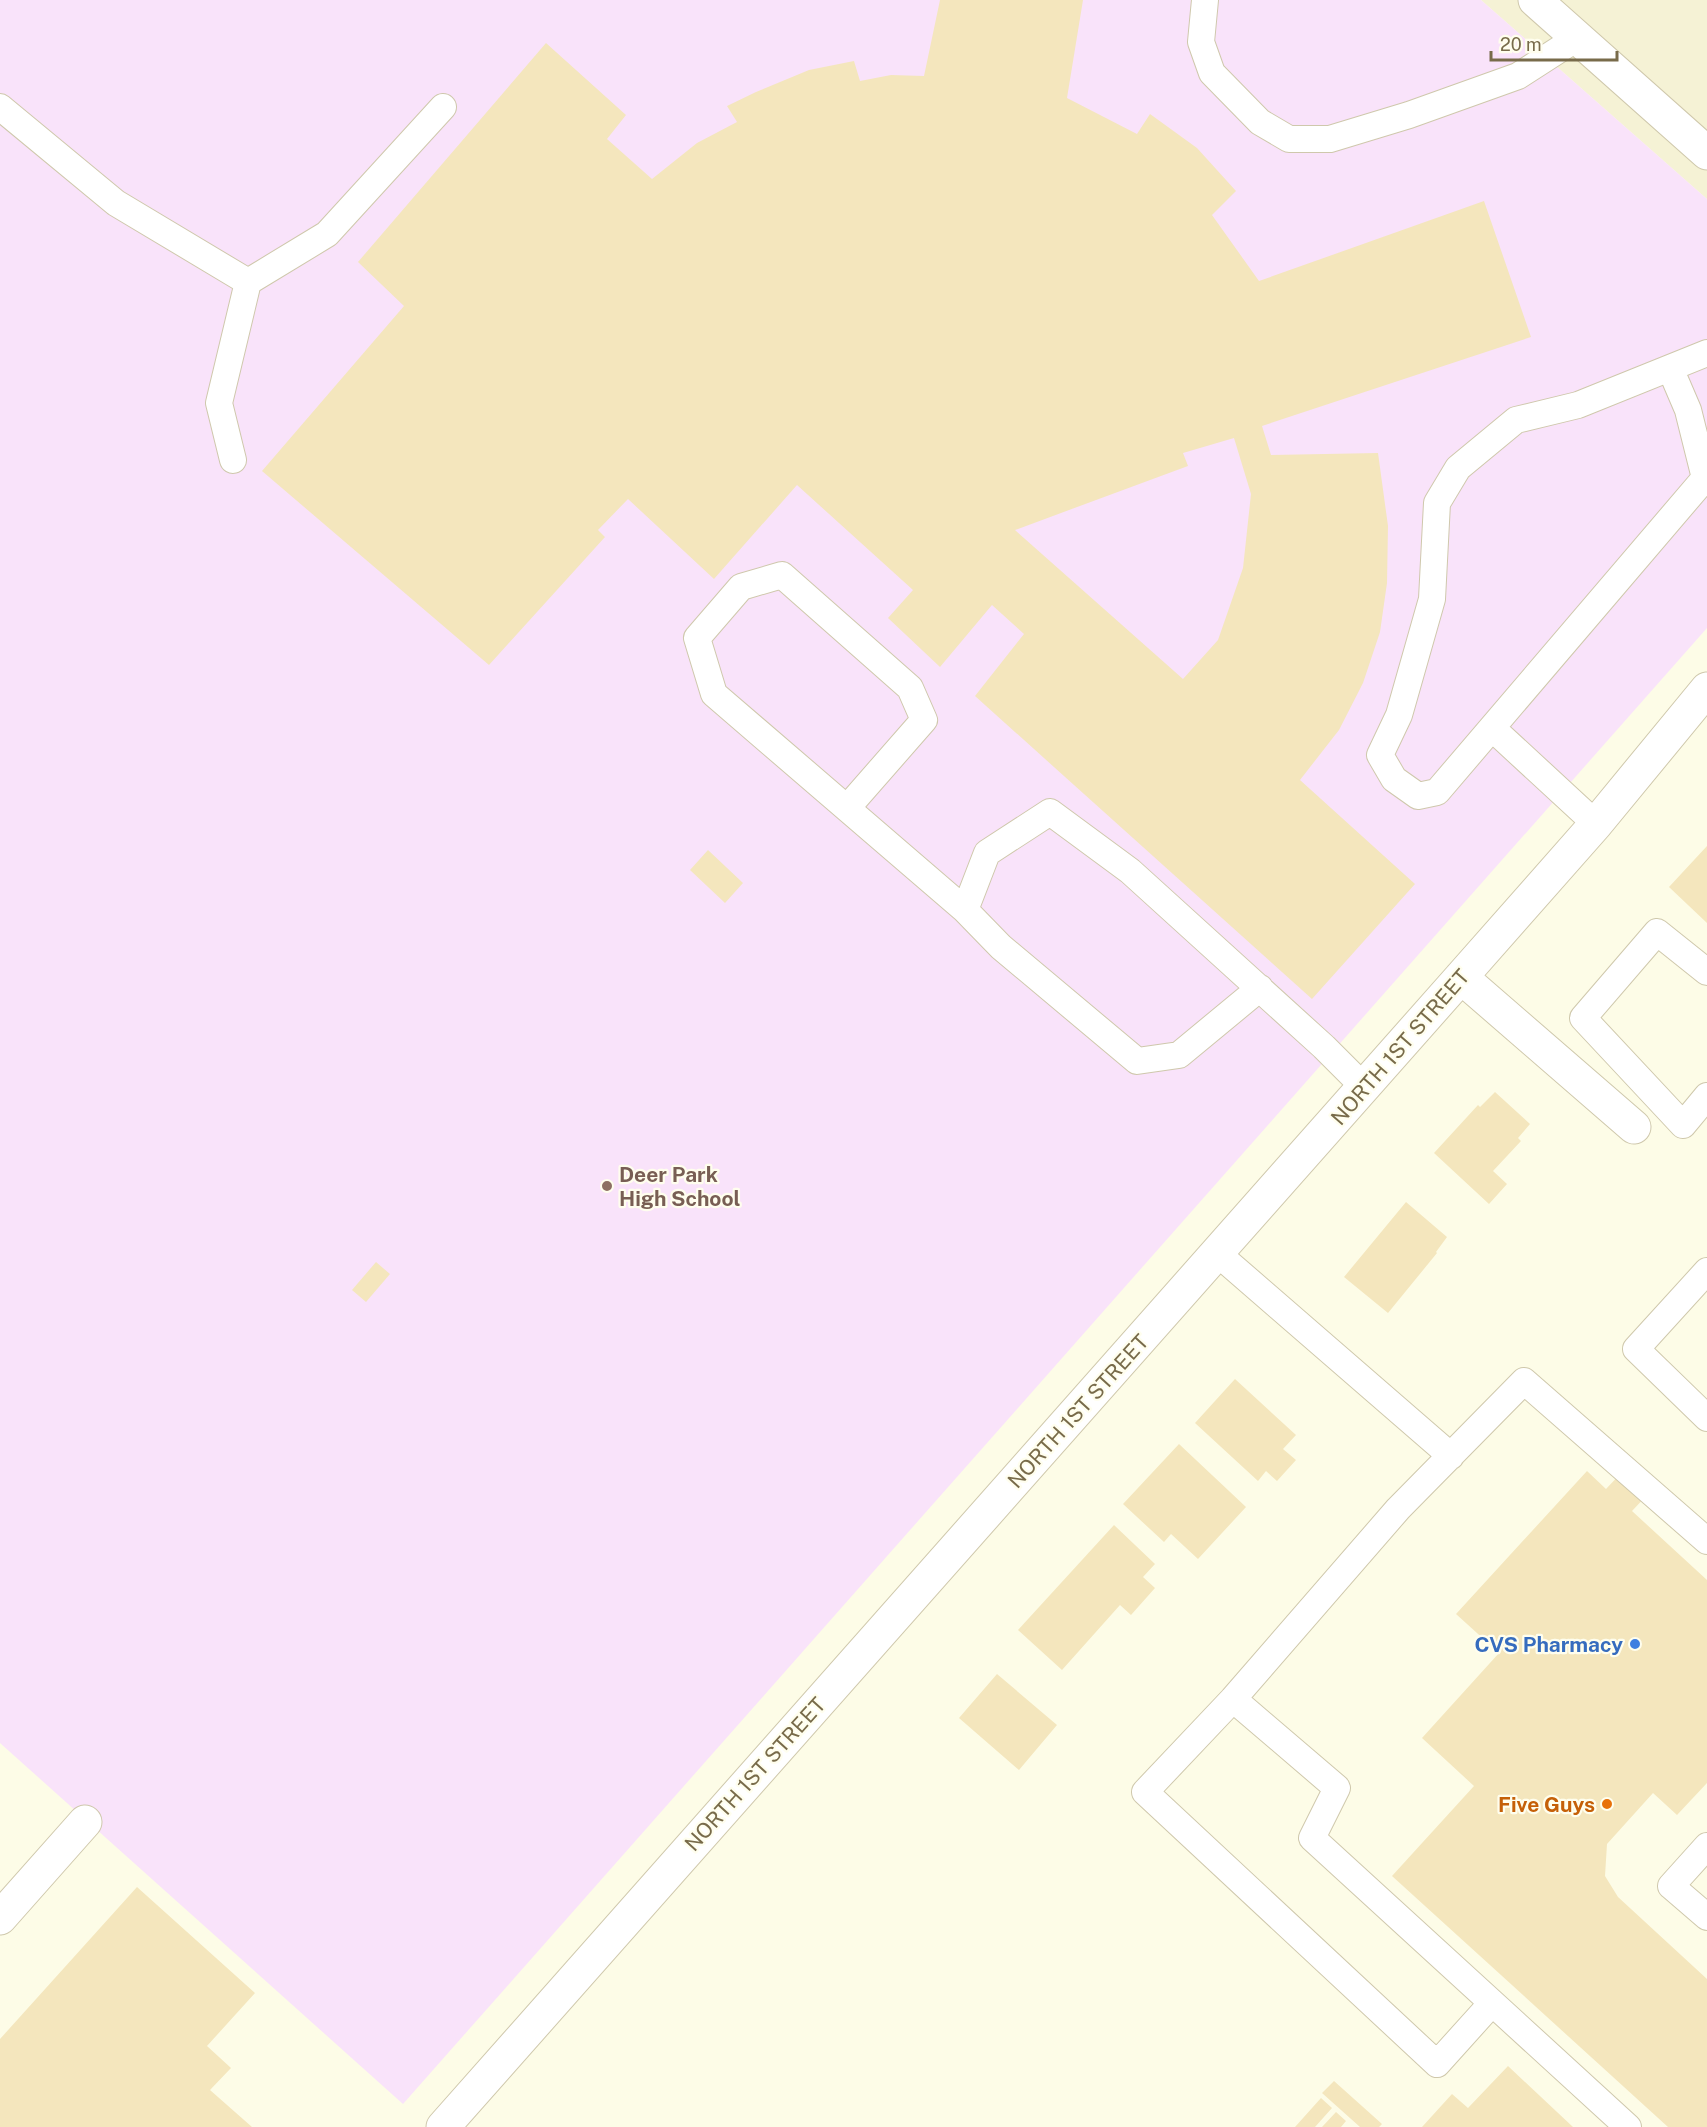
<svg xmlns="http://www.w3.org/2000/svg" width="1707" height="2127" font-family="'Public Sans',sans-serif">
<style>
.residential{fill:#f5f2d5}
.education{fill:#f9e3fa}
.building{fill:#f4e6bd;fill-rule:evenodd}
.lines{fill:none;stroke-linecap:round;stroke-linejoin:round}
.service-casing{stroke:#cfc8ac;stroke-width:28}
.minor-casing{stroke:#cfc8ac;stroke-width:35}
.service{stroke:#fff;stroke-width:26}
.minor{stroke:#fff;stroke-width:33}
.education-dot{fill:#8d6e63;stroke:#fffeee;stroke-width:2}
.shop-dot{fill:#3f7fe0;stroke:#fffeee;stroke-width:2}
.food-dot{fill:#e8710a;stroke:#fffeee;stroke-width:2}
.labels{text-anchor:middle;dominant-baseline:central;stroke-width:4.5;stroke-linejoin:round;paint-order:stroke}
.street-label{font-size:21px;fill:#786b4a;stroke:#fffeee}
.education-label{font-size:21px;font-weight:bold;fill:#785e54;stroke:#fffeee;text-anchor:start}
.shop-label{font-size:21px;font-weight:bold;fill:#366cbe;stroke:#fffeee;text-anchor:end}
.food-label{font-size:21px;font-weight:bold;fill:#c56008;stroke:#fffeee;text-anchor:end}
</style>
<rect width="100%" height="100%" fill="#fdfce7"/>
<path class="residential" d="M1481,0H1707V199Z"/>
<path class="education" d="M0,0H1481L1707,199V628L403,2104L0,1743Z"/>
<path class="building" d="M940,0H1083L1067,98L1137,134L1150,114L1197,148L1236,191L1212,215L1259,281L1484,201L1531,337L1262,426L1271,455L1378,453L1388,526L1387,583L1380,632L1363,683L1339,730L1300,780L1415,884L1312,999L975,696L1024,634L992,605L940,667L888,618L913,590L797,485L714,579L628,499L598,530L605,537L489,665L262,471L404,306L358,262L546,43L626,115L607,139L652,179L697,143L737,122L727,106L756,92L809,70L854,61L860,81L891,75L924,76ZM1234,438L1251,494L1243,568L1218,640L1183,679L1015,530L1188,466L1183,453Z
M1707,846V923L1669,887Z
M708,850L743,883L725,903L690,870Z
M1495,1092L1530,1124L1518,1138L1521,1141L1493,1171L1507,1184L1489,1204L1434,1153L1478,1105L1480,1107Z
M1406,1202L1447,1237L1436,1252L1437,1253L1388,1313L1344,1277Z
M376,1262L390,1274L366,1302L352,1290Z
M1235,1379L1296,1435L1283,1449L1296,1460L1277,1481L1266,1471L1258,1481L1195,1423Z
M1179,1444L1246,1507L1198,1559L1171,1534L1164,1542L1123,1504Z
M1587,1471L1606,1489L1623,1471L1648,1494L1632,1511L1707,1580V1783L1677,1815L1653,1793L1607,1844L1605,1876L1618,1897L1707,1979V2127H1668L1392,1876L1474,1786L1422,1738L1499,1653L1456,1614Z
M1114,1525L1155,1564L1143,1577L1155,1588L1131,1615L1120,1605L1062,1670L1018,1630Z
M997,1674L1057,1725L1019,1770L959,1718Z
M137,1887L255,1993L207,2046L231,2068L210,2090L252,2127H0V2039Z
M1508,2066L1573,2127H1422L1452,2094L1468,2108Z
M1334,2081L1382,2124L1379,2127H1360L1322,2093Z
M1321,2098L1332,2108L1315,2127H1295Z
M1336,2112L1346,2121L1341,2127H1322Z"/>
<g class="lines">
<g class="service-casing">
<path id="service" d="M1205,0L1201,42L1212,73L1260,122L1289,139H1330L1409,115L1518,76L1577,38
M0,107L116,203L248,282L327,234L443,107
M1670,368L1688,410L1705,478L1437,792L1418,796L1394,779L1380,755L1399,715L1432,599L1437,503L1458,468L1516,420L1578,405L1707,353
M233,460L219,403L248,282
M1492,728L1596,824
M847,808L924,720L910,688L782,575L741,587L697,638L714,694L965,910
M1707,972L1657,932L1583,1018L1683,1125L1707,1096
M1260,988L1179,1055L1137,1061L1001,947L965,910L987,853L1050,812L1130,871L1324,1047L1364,1087
M1217,1253L1451,1456
M1707,1271L1636,1349L1707,1418
M1233,1699L1337,1788L1312,1838L1628,2127
M1707,1846L1671,1886L1707,1917
M1492,2003L1437,2064L1145,1792L1233,1699L1398,1509L1524,1381L1707,1541"/>
</g>
<g class="minor-casing">
<path id="minor" d="M1535,0L1707,153
M1461,977L1634,1127
M0,1918L85,1822
M443,2127L1461,977L1596,824L1707,689"/>
</g>
<use href="#service" class="service"/>
<use href="#minor" class="minor"/>
</g>
<circle class="education-dot" cx="607" cy="1186" r="6"/>
<circle class="shop-dot" cx="1635" cy="1644" r="6"/>
<circle class="food-dot" cx="1607" cy="1804" r="6"/>
<g class="labels">
<g class="street-label">
<text transform="translate(1400 1047) rotate(-49)">NORTH 1ST STREET</text>
<text transform="translate(1078 1411) rotate(-48)">NORTH 1ST STREET</text>
<text transform="translate(755 1774) rotate(-48)">NORTH 1ST STREET</text>
</g>
<g class="education-label">
<text x="619" y="1174">Deer Park<tspan x="619" dy="24">High School</tspan></text>
</g>
<g class="shop-label">
<text x="1623" y="1644">CVS Pharmacy</text>
</g>
<g class="food-label">
<text x="1595" y="1804">Five Guys</text>
</g>
</g>
<path d="M1491 51v9h126v-9" fill="none" stroke="#786b4a" stroke-width="3"/>
<text x="1500" y="51" font-size="18" fill="#786b4a" stroke="#fffeee" stroke-width="4.5" paint-order="stroke">20 m</text>
</svg>
